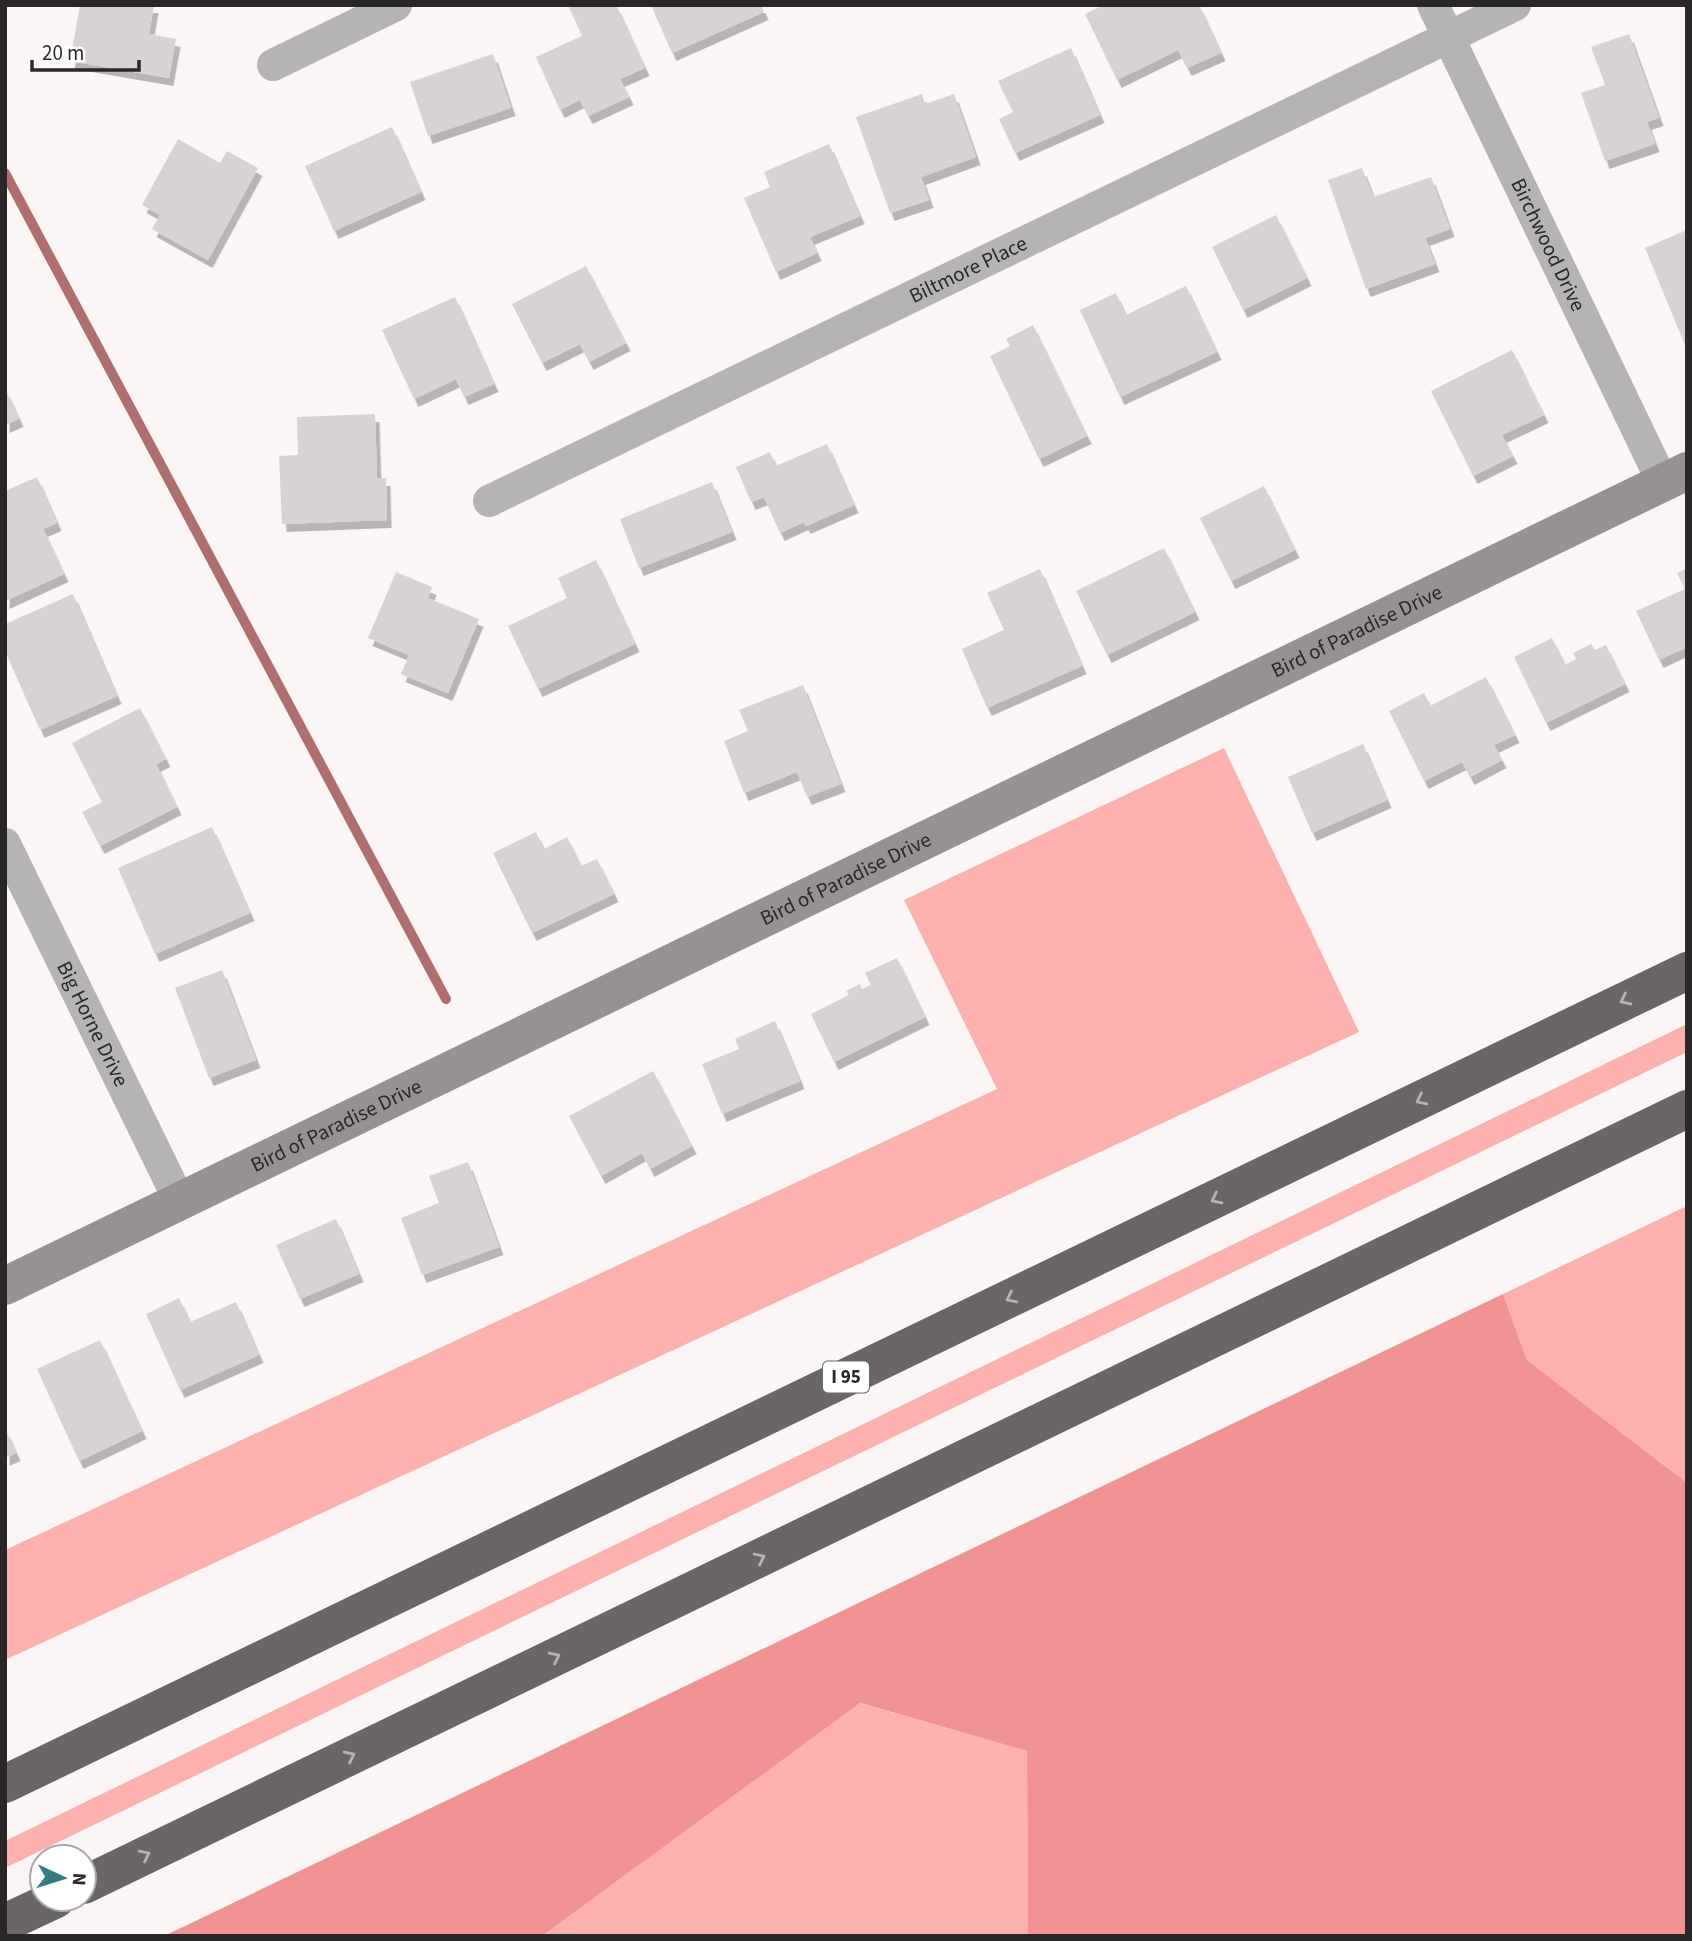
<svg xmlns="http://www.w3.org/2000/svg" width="1692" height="1941" font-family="'Source Sans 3',sans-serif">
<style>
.green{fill:#fdb1af}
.forest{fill:#f29393}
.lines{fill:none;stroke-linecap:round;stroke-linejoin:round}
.stream{stroke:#b06e6e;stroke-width:10}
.building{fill:#d8d2d2;filter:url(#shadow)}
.street{stroke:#b5b3b3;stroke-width:32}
.secondary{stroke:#969292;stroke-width:38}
.highway{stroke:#6b6666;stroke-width:38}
.oneway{stroke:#b5b2b2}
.labels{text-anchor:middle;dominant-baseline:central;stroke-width:5;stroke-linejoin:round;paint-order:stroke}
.shield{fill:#fff;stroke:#696868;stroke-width:2}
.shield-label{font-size:19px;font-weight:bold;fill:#292727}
.street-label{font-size:21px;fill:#292727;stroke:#fff}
</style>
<defs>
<filter id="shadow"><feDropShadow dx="4.5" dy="8" stdDeviation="0" flood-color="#0004"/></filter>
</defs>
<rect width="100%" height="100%" fill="#fbf5f5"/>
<path class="green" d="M1224,748L1359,1032L5,1660V1550L997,1089L904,900Z
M1687,1024V1052L5,1868V1841Z
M1687,1206V1483L1527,1360L1503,1294Z
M859,1703L1027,1751L1028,1936H542Z"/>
<path class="forest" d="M1503,1294L1527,1360L1687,1483V1936H1028L1027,1751L860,1703L542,1936H164Z"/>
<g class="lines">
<path class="stream" d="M5,173L446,999"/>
</g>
<path class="building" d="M80,5H154L149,34L176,39L169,78L70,61Z
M568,5H616L645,68L620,79L629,97L588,116L580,100L560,110L536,57L582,36Z
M651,5H761L764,12L672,53Z
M1104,5H1199L1221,53L1187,68L1178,50L1117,80L1085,14Z
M1629,34L1659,118L1647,122L1655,144L1605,161L1581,93L1605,85L1591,47Z
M1071,48L1100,115L1015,153L999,119L1013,112L998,81Z
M493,54L511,108L428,136L410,82Z
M922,94L925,104L954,94L976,157L921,177L929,200L890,213L856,117Z
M392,127L421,192L334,231L305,166Z
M178,139L220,163L227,151L258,168L208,260L152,229L160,215L142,205Z
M829,144L860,216L810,237L817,253L776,272L744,198L770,187L764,172Z
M1362,168L1373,197L1431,177L1450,229L1425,238L1435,264L1366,289L1328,180Z
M1276,215L1307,278L1243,310L1212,247Z
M1687,230V350L1645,248Z
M586,266L626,343L589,362L580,344L542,363L512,304Z
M1186,286L1217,352L1120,397L1080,310L1116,293L1126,315Z
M455,297L494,384L464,397L456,379L414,399L382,330Z
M1033,325L1087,436L1039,459L990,356L1010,346L1006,339Z
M1512,350L1544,415L1502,435L1513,456L1473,476L1431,391Z
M5,388L19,419L5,425Z
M375,414L377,478H386L387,520L282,524L279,456L298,455L297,417Z
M827,444L854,505L806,526L804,522L780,533L764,497L751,502L736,467L770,452L776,466Z
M37,477L57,523L43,529L64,574L5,601V491Z
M712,482L732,532L639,568L620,519Z
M1264,486L1295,550L1231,581L1200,518Z
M1164,548L1195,612L1107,655L1076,591Z
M596,560L635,644L538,689L508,626L567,598L558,578Z
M1687,568V647L1659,660L1636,611L1685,589L1677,573Z
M1040,569L1082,666L987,708L962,649L1004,630L987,593Z
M396,572L432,587L428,598L479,619L448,693L401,674L409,655L368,638Z
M73,594L117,696L40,730L5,651V624Z
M1552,638L1565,665L1576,659L1573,653L1591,644L1595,650L1606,645L1625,684L1546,723L1514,657Z
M1486,677L1515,735L1494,745L1502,760L1470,777L1462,762L1424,781L1389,711L1424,693L1430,706Z
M803,685L841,784L807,797L797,772L744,793L724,741L748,731L739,710Z
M140,708L166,759L156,764L177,807L100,846L82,812L102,802L72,743Z
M1363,744L1387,800L1312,833L1288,777Z
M212,827L250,913L155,954L118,868Z
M536,832L544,849L567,837L581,866L597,859L614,894L532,933L493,853Z
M897,958L925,1017L834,1062L811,1014L849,995L846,991L860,984L862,989L871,985L865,973Z
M222,970L256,1060L209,1078L175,988Z
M775,1021L800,1081L722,1114L702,1064L739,1049L735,1039Z
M653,1071L692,1146L650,1169L642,1153L601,1176L569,1116Z
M468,1162L499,1247L422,1275L401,1218L439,1203L429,1176Z
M336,1219L359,1274L300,1299L276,1245Z
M179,1298L190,1322L236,1302L259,1355L180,1390L146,1314Z
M100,1340L142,1431L79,1461L37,1369Z
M5,1428L16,1453L5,1458Z"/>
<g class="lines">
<g class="street">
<path id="s1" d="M1433,5L1663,483"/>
<path d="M273,65L396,5"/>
<path id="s2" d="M489,501L1515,5"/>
<path id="s3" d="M5,844L180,1202"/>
</g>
<path class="secondary" id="s4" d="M5,1286L1687,471"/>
<path class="highway" d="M5,1784L1687,971
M84,1885L1687,1109
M5,1923L56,1899"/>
</g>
<defs><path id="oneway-chevron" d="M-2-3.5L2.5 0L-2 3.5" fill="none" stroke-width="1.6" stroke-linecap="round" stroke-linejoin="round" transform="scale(1.75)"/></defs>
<g class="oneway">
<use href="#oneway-chevron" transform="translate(1625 1000) rotate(154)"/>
<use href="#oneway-chevron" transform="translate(1421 1100) rotate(154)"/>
<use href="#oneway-chevron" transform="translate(1216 1199) rotate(154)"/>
<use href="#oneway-chevron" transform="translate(1011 1298) rotate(154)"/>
<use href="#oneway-chevron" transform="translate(760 1558) rotate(-26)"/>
<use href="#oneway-chevron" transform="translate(555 1657) rotate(-26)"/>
<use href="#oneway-chevron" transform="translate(350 1756) rotate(-26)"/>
<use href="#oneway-chevron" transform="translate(145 1855) rotate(-26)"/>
</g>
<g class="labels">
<rect class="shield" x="823" y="1361.5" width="46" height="31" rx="5"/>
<g class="shield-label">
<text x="846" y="1377">I 95</text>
</g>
<g class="street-label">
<text stroke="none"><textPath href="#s1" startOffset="266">Birchwood Drive</textPath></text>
<text stroke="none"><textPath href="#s2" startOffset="532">Biltmore Place</textPath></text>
<text stroke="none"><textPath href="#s4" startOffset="1502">Bird of Paradise Drive</textPath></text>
<text stroke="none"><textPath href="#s4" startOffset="934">Bird of Paradise Drive</textPath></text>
<text stroke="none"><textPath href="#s3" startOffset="200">Big Horne Drive</textPath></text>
<text stroke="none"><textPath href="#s4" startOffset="368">Bird of Paradise Drive</textPath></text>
</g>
</g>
<rect width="1692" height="1941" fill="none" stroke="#292727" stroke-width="14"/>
<g transform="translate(63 1878) rotate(94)"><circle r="33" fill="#ffffff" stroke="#a9a9a9" stroke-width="2"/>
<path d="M0-5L12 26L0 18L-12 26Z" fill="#357d82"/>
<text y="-10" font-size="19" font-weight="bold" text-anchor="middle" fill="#292727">N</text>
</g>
<path d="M32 60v10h107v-10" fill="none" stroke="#292727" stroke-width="3.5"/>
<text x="42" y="60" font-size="21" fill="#292727" stroke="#ffffff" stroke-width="5" paint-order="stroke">20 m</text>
</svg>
